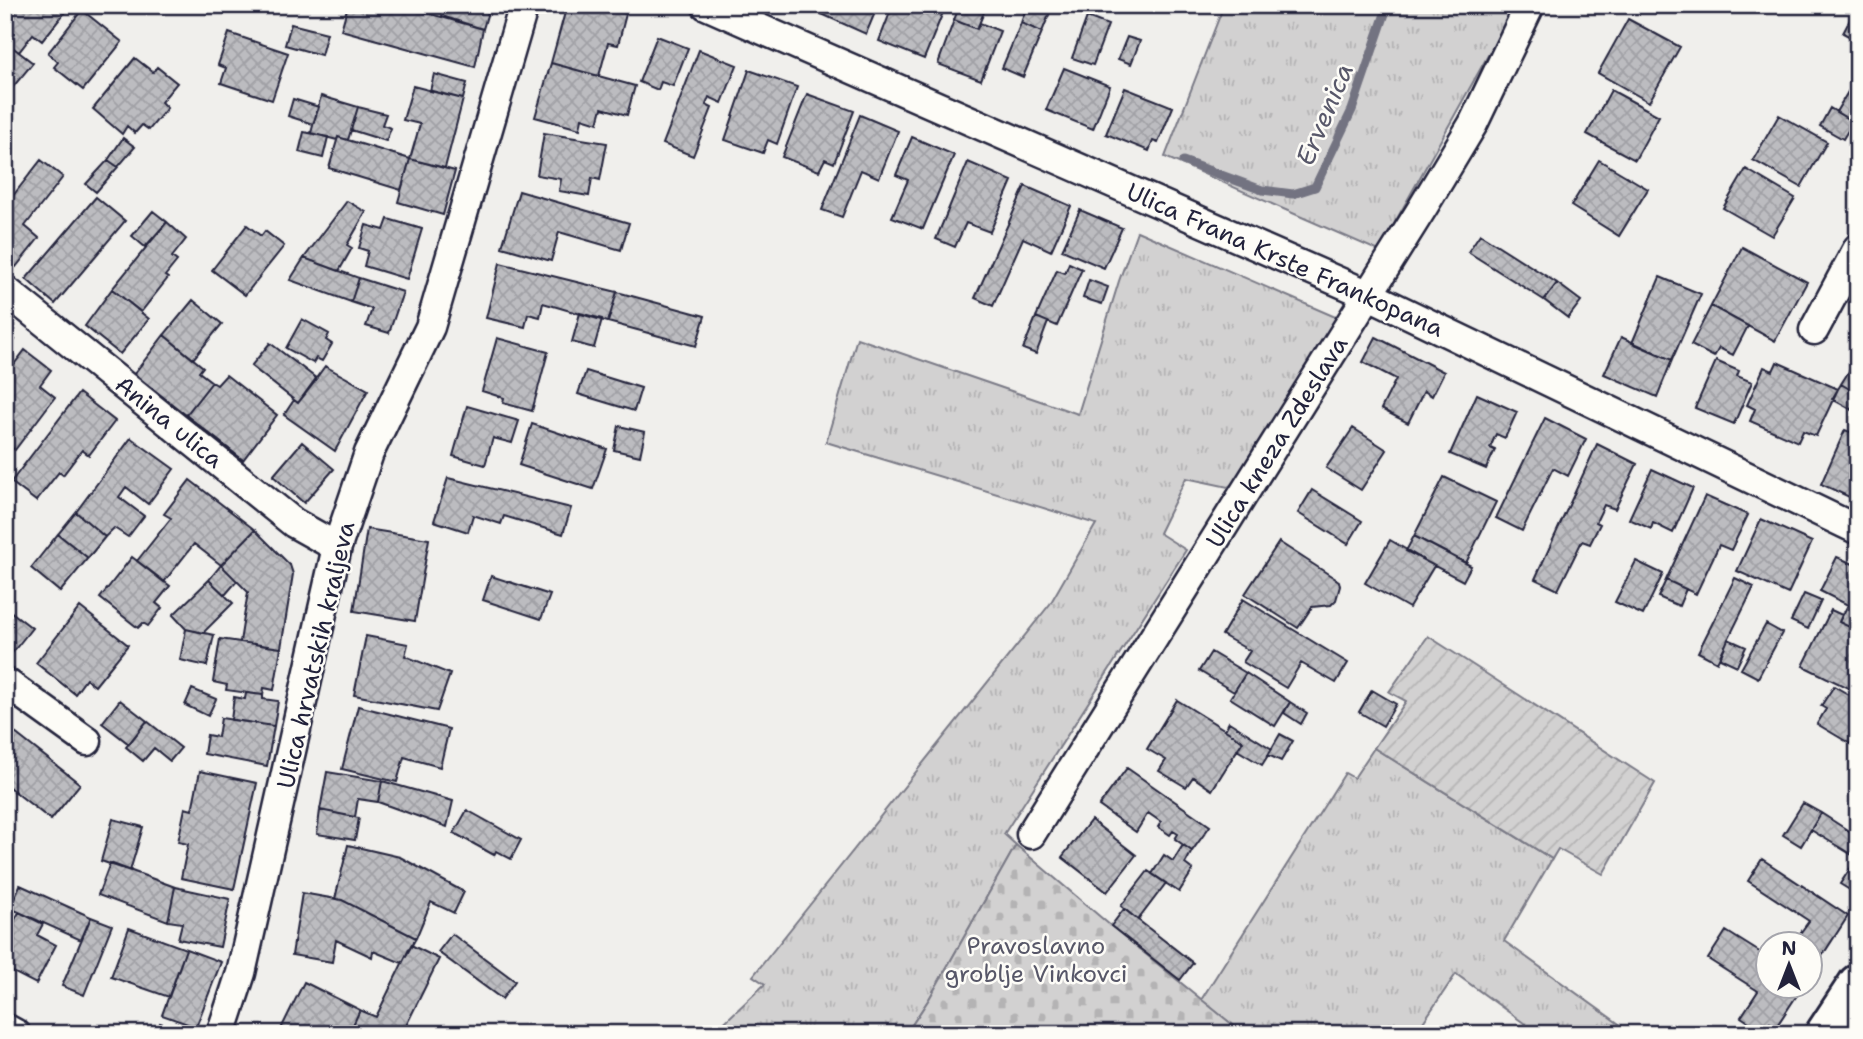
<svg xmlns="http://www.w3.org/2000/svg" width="1863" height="1039" font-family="'Shantell Sans',sans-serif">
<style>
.grass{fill:url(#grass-tufts);stroke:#7a7a86;stroke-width:2}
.cemetery{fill:url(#cemetery-stones);stroke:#7a7a86;stroke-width:2}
.garden{fill:url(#garden-furrows);stroke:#7a7a86;stroke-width:2}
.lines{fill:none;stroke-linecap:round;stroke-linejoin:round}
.stream{stroke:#737381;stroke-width:9}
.building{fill:url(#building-cross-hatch);stroke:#22223b;stroke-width:2}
.street-casing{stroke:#22223b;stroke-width:33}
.secondary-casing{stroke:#22223b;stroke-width:44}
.street{stroke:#fdfcf7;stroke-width:28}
.secondary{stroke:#fdfcf7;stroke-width:38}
.labels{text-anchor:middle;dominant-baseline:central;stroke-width:5;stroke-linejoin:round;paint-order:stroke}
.street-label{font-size:24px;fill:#22223b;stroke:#fdfcf7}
.park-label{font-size:24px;fill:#575768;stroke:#fdfcf7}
.water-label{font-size:26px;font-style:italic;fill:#58586a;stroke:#fdfcf7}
</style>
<defs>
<pattern id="grass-tufts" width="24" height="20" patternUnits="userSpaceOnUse" patternTransform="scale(1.75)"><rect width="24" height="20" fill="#d2d1d1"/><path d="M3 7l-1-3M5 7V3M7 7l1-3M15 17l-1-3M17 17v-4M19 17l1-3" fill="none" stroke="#b4b3b4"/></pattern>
<pattern id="cemetery-stones" width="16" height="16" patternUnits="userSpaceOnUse" patternTransform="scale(1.75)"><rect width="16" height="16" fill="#d2d1d1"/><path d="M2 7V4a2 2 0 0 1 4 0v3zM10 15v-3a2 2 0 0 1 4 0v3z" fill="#b4b3b4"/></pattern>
<pattern id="garden-furrows" width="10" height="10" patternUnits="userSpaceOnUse" patternTransform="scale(1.75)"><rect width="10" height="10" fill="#d2d1d1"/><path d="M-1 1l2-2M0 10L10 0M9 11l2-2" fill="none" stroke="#b4b3b4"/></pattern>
<pattern id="building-cross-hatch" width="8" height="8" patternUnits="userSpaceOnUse" patternTransform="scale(1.75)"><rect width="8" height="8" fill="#bcbcc0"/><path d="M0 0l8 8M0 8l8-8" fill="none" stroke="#a1a1a6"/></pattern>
</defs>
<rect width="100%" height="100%" fill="#f0efec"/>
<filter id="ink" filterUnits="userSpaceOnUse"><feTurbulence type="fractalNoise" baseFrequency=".0143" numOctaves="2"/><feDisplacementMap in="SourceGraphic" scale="14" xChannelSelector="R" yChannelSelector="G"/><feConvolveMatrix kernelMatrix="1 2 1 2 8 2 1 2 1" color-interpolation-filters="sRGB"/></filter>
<g filter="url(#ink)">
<path class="grass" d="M1224,5H1516L1379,251L1165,157Z
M1137,231L1340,319L1240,478L1228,487L1186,478L1159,533L1186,550L1004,834L1016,845L929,999L906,1034H712L765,984L753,976L1050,604L1096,524L826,442L857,338L1078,414L1119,281Z
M1374,748L1552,859L1504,941L1633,1034H1539L1456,974L1415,1034H1244L1201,1000L1345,773L1354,778Z"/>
<path class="cemetery" d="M1016,845L1111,926L1244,1034H906L929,999Z"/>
<path class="garden" d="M1428,636L1655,783L1603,874L1558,849L1552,859L1374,748L1406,701L1389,692Z"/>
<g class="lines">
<path class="stream" d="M1183,161L1262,190L1293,194L1315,187L1352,110L1388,5"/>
</g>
<path class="building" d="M7,5H71L42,41L33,34L19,52L7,43L13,36L5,30V19L8,15L5,13V8Z
M348,5H400L483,29L475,67L341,30Z
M445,5H490L483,29L442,16Z
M567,5H595L626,14L618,45L608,43L599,76L551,63Z
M820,5H864L876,10L866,34L817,12Z
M893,5H946L924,59L879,41Z
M960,5H987L977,29L954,20Z
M1027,5H1053L1042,32L1021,23Z
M1841,5H1858V41L1843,33L1854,12Z
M82,10L122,42L83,90L54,67L58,62L48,53Z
M1087,17L1108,25L1093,65L1072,58Z
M1628,19L1680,47L1649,102L1598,73Z
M954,20L977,29L980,23L1000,31L981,80L938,64Z
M1021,23L1042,32L1023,77L1002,68Z
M291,24L327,33L321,55L285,45Z
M229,33L288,53L272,100L221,83L226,68L218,65Z
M657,36L688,48L673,86L661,82L658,90L639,82Z
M1127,37L1140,41L1131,64L1118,59Z
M7,43L33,63L13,87L5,81V45Z
M699,50L737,65L722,103L709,97L706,105L712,108L693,156L663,144Z
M135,58L153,72L157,67L177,83L161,102L167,108L149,130L142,125L135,133L127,126L122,134L93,109Z
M551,63L635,86L627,115L602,108L598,123L582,118L580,129L535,117Z
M1064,68L1110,86L1093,129L1046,110Z
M749,70L797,87L777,144L768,140L763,153L725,140Z
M434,74L467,83L463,99L430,91Z
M1858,75V125L1836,112Z
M413,86L463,99L445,168L410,159L420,124L403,120Z
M1125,88L1173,107L1158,143L1153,141L1149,151L1106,134Z
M1611,90L1659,116L1635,160L1587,134Z
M807,94L854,111L834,163L825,159L819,171L782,157Z
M321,96L358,107L348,140L338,137L337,140L311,133Z
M293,99L319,107L313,124L288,116Z
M358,107L386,114L382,125L391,128L386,141L351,130Z
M1830,108L1853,122L1843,139L1820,126Z
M860,115L898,131L879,178L861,170L842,217L822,210Z
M1779,115L1827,142L1801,187L1753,160Z
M304,132L328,137L323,158L299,152Z
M544,133L607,143L600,180L592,178L589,196L559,191L561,179L537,175Z
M338,137L410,159L401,190L329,168Z
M912,137L954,155L923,229L892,217L908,180L896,175Z
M123,138L135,147L118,167L108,160Z
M410,159L455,171L443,215L398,202Z
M41,160L63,177L25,226L39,238L16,267L5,259V200L8,202Z
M108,160L118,167L96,192L86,184Z
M1599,160L1648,189L1619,236L1571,206Z
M968,162L1012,181L990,232L966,223L955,247L936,239Z
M1746,169L1795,198L1772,236L1723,208Z
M1025,186L1071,206L1051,251L1023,238L993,306L975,298Z
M519,191L629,223L621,250L559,232L551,261L502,247Z
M96,197L125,221L55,304L26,279Z
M347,201L366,212L347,245L352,248L339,271L304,258Z
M1080,210L1122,228L1104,268L1062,250Z
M153,211L167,222L145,247L132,236Z
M388,219L422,229L407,279L364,266L368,251L359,248L366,225L384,230Z
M167,222L186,239L172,257L177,261L165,276L168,278L141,312L112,289Z
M247,225L261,236L265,231L284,246L245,295L212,270Z
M1480,234L1557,283L1544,300L1468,252Z
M1742,247L1807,282L1775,341L1711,306Z
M304,258L359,278L351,302L290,280Z
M500,263L617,292L608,322L543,303L540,317L528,314L525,327L486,318Z
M1069,263L1082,269L1057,326L1036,317L1057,270L1065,273Z
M1660,277L1701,294L1672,360L1632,343Z
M359,278L403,292L389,333L366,326L372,309L351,302Z
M1089,280L1108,287L1102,304L1083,298Z
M1557,283L1581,301L1568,318L1544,300Z
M112,289L149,319L120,354L85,326Z
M617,292L705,316L696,346L608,322Z
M193,300L222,324L193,359L164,335Z
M1711,306L1748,326L1733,355L1719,348L1714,357L1691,345Z
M580,313L602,319L594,348L572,342Z
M1036,317L1048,322L1036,354L1023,349Z
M302,319L329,334L326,340L332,344L322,361L316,358L313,363L286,348Z
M5,332L15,340L5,352Z
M164,335L203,367L199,372L212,382L186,415L134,374Z
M1376,337L1444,372L1432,396L1424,391L1408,423L1381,409L1396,379L1363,362Z
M1621,337L1672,360L1657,397L1604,374Z
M497,338L548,352L532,411L503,403L504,398L482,391Z
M270,343L317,379L298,403L251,366Z
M25,350L51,370L40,385L55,397L15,450L5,443V376Z
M1858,357V394L1841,384Z
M1716,361L1739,371L1737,376L1752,382L1734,424L1695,408Z
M1777,362L1838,389L1816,436L1803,431L1798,442L1750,421L1755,409L1747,405L1764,367L1773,371Z
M325,366L368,390L335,451L284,415L294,400L298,403Z
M586,371L641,388L634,411L578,394Z
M226,375L277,415L243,460L186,415L212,382L217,385Z
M1841,384L1858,394V413L1832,399Z
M79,393L115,421L89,455L82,450L63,475L59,472L36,501L11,482Z
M1477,394L1517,412L1505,438L1496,434L1490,448L1495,450L1486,469L1450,454Z
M467,406L519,421L512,443L493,438L485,465L453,456Z
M1545,418L1586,439L1568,476L1553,468L1522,531L1496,518Z
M532,424L607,449L593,489L519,465Z
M1857,424H1858V501L1821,484L1845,430L1853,433Z
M619,426L645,432L640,456L614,450Z
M1353,428L1387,450L1361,490L1326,468Z
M131,438L174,469L148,504L126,487L119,497L144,516L128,537L114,528L105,537L76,512Z
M302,442L334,469L304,503L273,476Z
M1597,444L1637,464L1615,509L1604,505L1596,522L1600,524L1590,544L1582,541L1558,590L1535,579Z
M1652,469L1693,488L1673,533L1653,523L1651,529L1629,519Z
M1444,477L1496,502L1466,563L1414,536Z
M448,478L571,508L563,534L504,516L501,524L473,515L468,532L434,521Z
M190,480L255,530L221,565L194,544L164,582L137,561L171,518L164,514Z
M1312,490L1362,521L1348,544L1298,513Z
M1705,496L1748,515L1731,550L1719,545L1696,594L1666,580Z
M76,512L105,537L88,558L58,534Z
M1761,519L1812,542L1788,594L1737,571Z
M367,529L429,539L415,621L354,611Z
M255,530L290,565L293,574L281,648L240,642L248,592L221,565Z
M58,534L88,558L60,592L31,568Z
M1414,536L1471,566L1463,581L1406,551Z
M1390,540L1434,566L1409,608L1365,583Z
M1279,542L1339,581L1340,586L1336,600L1331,605L1312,607L1298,628L1245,594Z
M132,557L170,586L156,603L162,608L148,626L143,623L138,628L100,598Z
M1837,557L1858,566V631L1839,622L1848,605L1820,591Z
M1636,561L1663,574L1643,615L1615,602Z
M221,565L237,581L225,595L209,580Z
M491,576L550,595L541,619L483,600Z
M1735,578L1754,587L1717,662L1698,652Z
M209,580L233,603L203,633L186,629L173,615Z
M1666,580L1686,589L1679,606L1658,597Z
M1804,594L1821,601L1808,629L1791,621Z
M1243,599L1348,663L1336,683L1301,663L1286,688L1243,662L1250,651L1222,635Z
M5,607L32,628L5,662Z
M80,607L128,645L95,686L86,679L75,694L36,663Z
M1831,610L1842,615L1839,622L1858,631V693L1803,666Z
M1766,624L1782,633L1758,678L1741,669Z
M186,629L214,635L207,666L180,660Z
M366,636L408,644L405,656L450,674L437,711L354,695Z
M220,639L281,648L274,690L264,688L263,695L226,690L227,685L213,682Z
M1728,639L1746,647L1737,666L1720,658Z
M1211,652L1246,673L1234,692L1199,671Z
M1246,673L1290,702L1275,726L1230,698Z
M1834,686L1858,700L1856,736L1858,745L1854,746L1817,724L1826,709L1821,706Z
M192,689L216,699L208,716L185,705Z
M1372,690L1396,704L1383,726L1359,712Z
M246,693L263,695V699L278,701L274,726L231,720L234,697L245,699Z
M120,700L147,721L129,744L102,723Z
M1177,700L1243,741L1212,790L1193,777L1186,787L1159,771L1166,760L1147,749Z
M1290,702L1307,713L1301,724L1284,713Z
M358,706L449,729L440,767L404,757L397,782L342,769Z
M221,718L274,726L267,766L204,754L207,735L218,737Z
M147,721L181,748L170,761L154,748L143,761L126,747Z
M1229,722L1272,749L1262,765L1237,750L1243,741L1225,730Z
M5,725L80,784L51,820L5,784Z
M1280,734L1293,741L1281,761L1268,755Z
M1127,768L1210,826L1192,851L1175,839L1178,834L1173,831L1170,835L1158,827L1161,822L1148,813L1136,832L1099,806Z
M200,771L257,783L234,889L181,878L188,844L178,842L185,808L192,810Z
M327,772L382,781L378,802L358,799L355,817L320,810Z
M382,781L453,801L447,827L378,802Z
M1803,803L1821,813L1801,846L1783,835Z
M320,810L359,818L355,840L317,834Z
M467,810L521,840L511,859L496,851L494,855L454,833Z
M1821,813L1858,837V895L1840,884L1857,858L1811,830Z
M113,819L143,827L130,871L101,861Z
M1091,820L1136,855L1107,892L1062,857Z
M348,845L400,857L464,892L454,913L431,902L416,938L342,900L335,899Z
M1183,845L1192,851L1185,864L1193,870L1179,892L1152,874L1164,855L1173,861Z
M1762,859L1848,916L1822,956L1811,949V944H1804L1796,939L1809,921L1748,881Z
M110,863L175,887L168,921L98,895Z
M1148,871L1166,883L1138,920L1121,906Z
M20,885L91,917L81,940L10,908Z
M175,887L230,899L220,947L178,939L182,923L168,921Z
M302,893L342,900L416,938L402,963L373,951L372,957L336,940L332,962L292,955Z
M1124,909L1193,963L1180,980L1111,926Z
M19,912L43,924L37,935L56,945L36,984L5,968V939Z
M91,917L112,925L84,995L62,986Z
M129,928L186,949L169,997L111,977Z
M1726,931L1769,958V986H1803L1776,1027L1770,1023L1764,1032L1741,1017L1758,991L1708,959Z
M452,934L515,981L502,999L438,952Z
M411,945L439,959L402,1034H362L351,1029L360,1010L376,1017Z
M186,949L221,962L196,1027L162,1015Z
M304,982L360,1010L349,1034L279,1033Z
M160,1023L191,1034H157Z"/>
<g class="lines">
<g class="street-casing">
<path id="street" d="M706,5L1369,295L1858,530
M5,290L294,523L337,547
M1814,330L1858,248
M5,682L87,741
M1031,834L1423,207L1473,124L1530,5
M5,1028L16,1034
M221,1034L241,973L337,547L369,453L430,327L524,5"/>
</g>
<g class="secondary-casing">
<path id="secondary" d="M1825,1034L1858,984"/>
</g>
<use href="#street" class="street"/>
<use href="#secondary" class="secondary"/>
</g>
</g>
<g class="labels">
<g class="street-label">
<text transform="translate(1285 260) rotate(24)">Ulica Frana Krste Frankopana</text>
<text transform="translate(169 422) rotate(39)">Anina ulica</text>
<text transform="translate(1277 442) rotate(-58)">Ulica kneza Zdeslava</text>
<text transform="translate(316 655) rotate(-77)">Ulica hrvatskih kraljeva</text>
</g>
<g class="park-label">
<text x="1036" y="946">Pravoslavno<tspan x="1036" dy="28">groblje Vinkovci</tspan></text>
</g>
<g class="water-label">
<text transform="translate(1324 114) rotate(-67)">Ervenica</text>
</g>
</g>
<rect width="1863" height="1039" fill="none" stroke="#fdfcf7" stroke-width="28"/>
<rect x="14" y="14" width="1835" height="1011" fill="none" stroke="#22223b" stroke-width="2.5" filter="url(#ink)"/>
<g transform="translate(1789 965)"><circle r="33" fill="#fdfcf7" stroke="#a5a5ac" stroke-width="2"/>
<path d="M0-5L12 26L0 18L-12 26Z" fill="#22223b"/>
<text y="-10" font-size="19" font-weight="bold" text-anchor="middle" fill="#22223b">N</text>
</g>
</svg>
